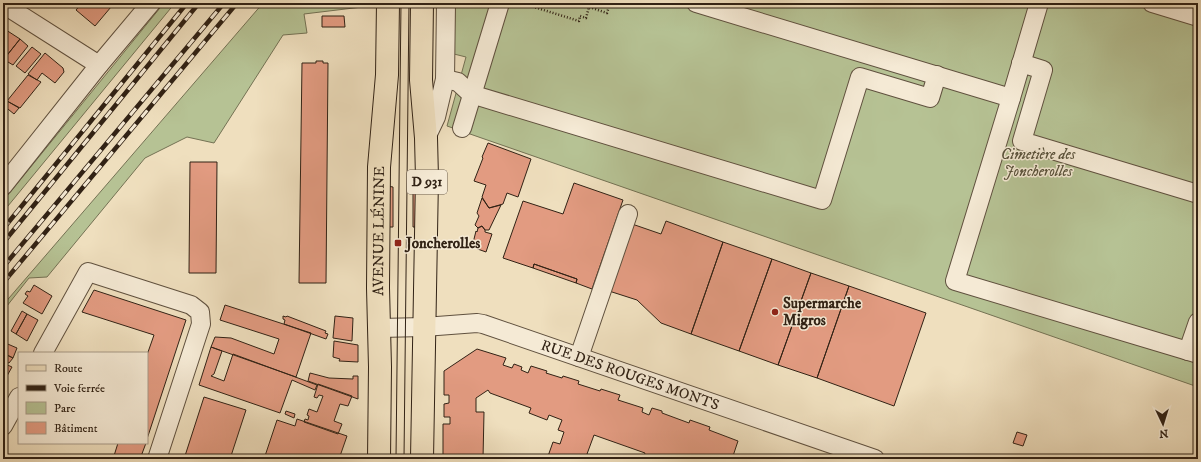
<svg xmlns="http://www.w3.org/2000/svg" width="1201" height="462" font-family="'IM FELL DW Pica',serif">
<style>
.green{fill:#b6c294;stroke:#747254}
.building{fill:#e29b81;stroke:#312215}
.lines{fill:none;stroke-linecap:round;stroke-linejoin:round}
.minor-casing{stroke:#60513f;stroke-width:20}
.major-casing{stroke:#312215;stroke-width:24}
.path{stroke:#312215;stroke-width:2.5;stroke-dasharray:1 2;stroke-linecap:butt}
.minor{stroke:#f5ead5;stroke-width:18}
.major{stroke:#efdfbe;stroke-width:22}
.tram{stroke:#312215;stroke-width:1}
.rail-casing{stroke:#312215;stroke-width:4.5}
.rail{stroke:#f5ead5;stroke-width:3;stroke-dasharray:9;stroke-linecap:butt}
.poi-dot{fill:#8f2418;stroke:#f5ead5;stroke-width:1.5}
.labels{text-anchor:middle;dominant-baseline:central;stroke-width:3;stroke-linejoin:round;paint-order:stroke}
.shield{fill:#f5ead5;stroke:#6c5e4f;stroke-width:1}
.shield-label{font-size:14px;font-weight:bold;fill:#312215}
.park-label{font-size:15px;font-style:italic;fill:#59523b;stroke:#f5ead5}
.street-label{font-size:15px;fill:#312215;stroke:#f5ead5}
.poi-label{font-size:15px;font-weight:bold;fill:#312215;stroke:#f5ead5;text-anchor:start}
</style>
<rect width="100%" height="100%" fill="#efdfbe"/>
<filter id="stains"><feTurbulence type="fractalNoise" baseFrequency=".005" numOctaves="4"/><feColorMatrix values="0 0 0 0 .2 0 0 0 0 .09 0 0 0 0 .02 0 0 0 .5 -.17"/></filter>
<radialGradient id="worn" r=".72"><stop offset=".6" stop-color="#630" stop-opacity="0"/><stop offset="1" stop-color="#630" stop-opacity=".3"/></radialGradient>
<path class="green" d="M164,3H175L3,212V201Z
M263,3H362V7L304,14L307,33L283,35L214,143L187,137L145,158L47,277L29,278L3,311V305Z
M455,3H1198V387L447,126L466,57L454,54Z"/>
<path class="building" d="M82,3H106L111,7L95,26L76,10Z
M322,16H344L345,27H322Z
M3,28L20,39L5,58L3,56Z
M20,39L28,46L13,65L8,62L3,69V60Z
M32,47L41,54L25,73L16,66Z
M45,53L63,68L64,72L55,83L42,73L37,80L28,74Z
M316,61H323V63H328L326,283H299L302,63H316Z
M28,75L41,82L20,108L7,101Z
M7,101L19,108L14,114L3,105Z
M488,143L531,159L518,197L507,193L503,204L489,208L482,197L486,185L474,181L483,158L482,157Z
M190,162H217L216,273H189Z
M574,183L623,200L592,289L576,283L577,279L534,264L533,268L503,258L523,201L563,214Z
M387,186L393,187V227H387Z
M413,187H419L418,227H413Z
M482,198L489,208L501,205L489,230H485L482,226L478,228L475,225L479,216L477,213Z
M666,221L723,242L691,334L661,323L637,300L609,291L632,224L661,234Z
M482,226L485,230V232L492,234L486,252L472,247L476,231L477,232L478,228Z
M723,242L772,259L739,351L691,334Z
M772,259L811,273L778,365L739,351Z
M534,264L577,279L576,283L533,268Z
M811,273L849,286L817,378L778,365Z
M34,285L52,296L42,314L23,303L28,296L25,294L27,291L30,292Z
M849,286L926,313L894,406L817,378Z
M94,290L186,320L147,439V355L154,335L82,312Z
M225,305L311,333L296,377L211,347L215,337L231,338L274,354L279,339L220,320Z
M22,311L27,314L16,334L11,331Z
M27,314L38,320L27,341L16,334Z
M283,316L286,317L287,316L326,331L325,333L328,334L326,339L284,324L285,320L283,319Z
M335,316L353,318L352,341L333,338Z
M334,341L358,345V362L339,361L340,359L333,357Z
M3,342L17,348L13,358L3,353Z
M211,347L222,351L214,374L211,376L224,381L233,354L317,385L315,390L292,380L280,413L199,385Z
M477,349L506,358L503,365L512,368L514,364L522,367L521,370L528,373L531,366L547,371L546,373L562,378L563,376L579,381L578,384L600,391L601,389L620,395L618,400L643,408L642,412L649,415L652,408L662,411V413L689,423L690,420L710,427L709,430L738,441L732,459H685L677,456L676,459H643L645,453L594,435L587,454L595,458V459H547L553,442L560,444L564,432L558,430L562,420L549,415L547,420L529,413L531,408L490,393L488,390L476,398V412H484L483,459H443V424H450V417H444V404L449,403V395H444V371Z
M3,353L13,358L9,363L3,361Z
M3,363L12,367L3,383Z
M310,373L329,378L353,379V376H358V399L308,381Z
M318,384L352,396L348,406L340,404L334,421L342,424L338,434L304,422L305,419L308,420L309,416L307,415L309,409L317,412L323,396L319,395L317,398L314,397Z
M204,397L246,410L230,459H184Z
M286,411L295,414L294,418L285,414Z
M297,419L347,436L339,459H264L277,420L295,426Z
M1017,432L1027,435L1023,446L1013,443Z
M118,443H146L140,459H113Z
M1037,455L1049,459H1035Z"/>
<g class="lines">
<g class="minor-casing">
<g id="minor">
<path d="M696,3L1011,98L1039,3"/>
<path d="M1152,3L1198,17"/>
<path d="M3,4L99,65"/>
<path d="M1021,63L1043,70L1022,141L1198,194"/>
<path d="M445,79L458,82L471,94L822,200L860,77L930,98L937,75"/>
<path d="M1011,98L955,281L1198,354"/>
<path d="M462,128L500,3"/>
<path d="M426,138L436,117L445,79L446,3"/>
<path d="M3,186L99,65L151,3"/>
<path id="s1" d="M380,328L424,327L477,323L483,324L875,459"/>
<path d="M1188,351L1198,322"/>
<path d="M43,353L88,272L191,305L200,312L201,324L157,459"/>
<path d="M579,357L628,214"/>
<path d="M3,426L19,397"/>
</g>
</g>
<g class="major-casing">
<g id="major">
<path id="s2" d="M379,459L380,367L378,288L379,167L387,75L388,3"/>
<path d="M422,459L427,178L426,138L421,80L422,3"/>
</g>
</g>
<path class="path" d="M521,3L579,21L580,16L586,18L589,7L607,13L610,3"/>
<use href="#minor" class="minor"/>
<use href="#major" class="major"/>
<path class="tram" d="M396,459L401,3
M404,459L409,3"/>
<g class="rail-casing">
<path id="rail" d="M3,229L187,3
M3,243L199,3
M3,267L224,3
M3,283L237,3"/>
</g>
<use href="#rail" class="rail"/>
</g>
<g class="poi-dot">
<rect x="394" y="239" width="8" height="8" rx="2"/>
<circle cx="775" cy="312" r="4"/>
</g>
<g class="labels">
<rect class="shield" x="407" y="170" width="40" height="24" rx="3"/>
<g class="shield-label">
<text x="427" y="182">D 931</text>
</g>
<g class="park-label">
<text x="1038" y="154">Cimetière des<tspan x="1038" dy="17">Joncherolles</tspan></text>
</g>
<g class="street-label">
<text stroke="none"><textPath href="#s2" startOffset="228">AVENUE LÉNINE</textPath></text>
<text stroke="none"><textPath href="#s1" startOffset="259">RUE DES ROUGES MONTS</textPath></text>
</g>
<g class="poi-label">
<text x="406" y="243">Joncherolles</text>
<text x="783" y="303">Supermarche<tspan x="783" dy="17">Migros</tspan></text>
</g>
</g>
<rect width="1201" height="462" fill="none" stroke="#efdfbe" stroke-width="16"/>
<rect x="4" y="4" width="1193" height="454" fill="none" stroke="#312215" stroke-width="2"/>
<rect x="8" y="8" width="1185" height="446" fill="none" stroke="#312215"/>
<rect x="18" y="352" width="130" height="92" fill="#f5ead5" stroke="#a79a88"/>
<rect x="26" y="365" width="20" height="6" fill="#efdfbe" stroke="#a79a88"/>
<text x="54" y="372" font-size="12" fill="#312215">Route</text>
<rect x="26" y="385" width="20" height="6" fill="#312215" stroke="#a79a88"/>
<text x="54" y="392" font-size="12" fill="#312215">Voie ferrée</text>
<rect x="26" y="402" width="20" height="12" fill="#b6c294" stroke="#a79a88"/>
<text x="54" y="412" font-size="12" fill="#312215">Parc</text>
<rect x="26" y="422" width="20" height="12" fill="#e29b81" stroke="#a79a88"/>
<text x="54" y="432" font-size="12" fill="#312215">Bâtiment</text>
<g transform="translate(1163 424) rotate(176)" stroke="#f5ead5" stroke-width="3" paint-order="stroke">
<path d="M0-3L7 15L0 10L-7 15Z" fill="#312215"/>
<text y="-6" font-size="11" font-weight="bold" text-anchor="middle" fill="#312215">N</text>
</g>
<rect width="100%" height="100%" filter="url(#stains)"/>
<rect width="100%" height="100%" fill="url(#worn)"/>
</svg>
